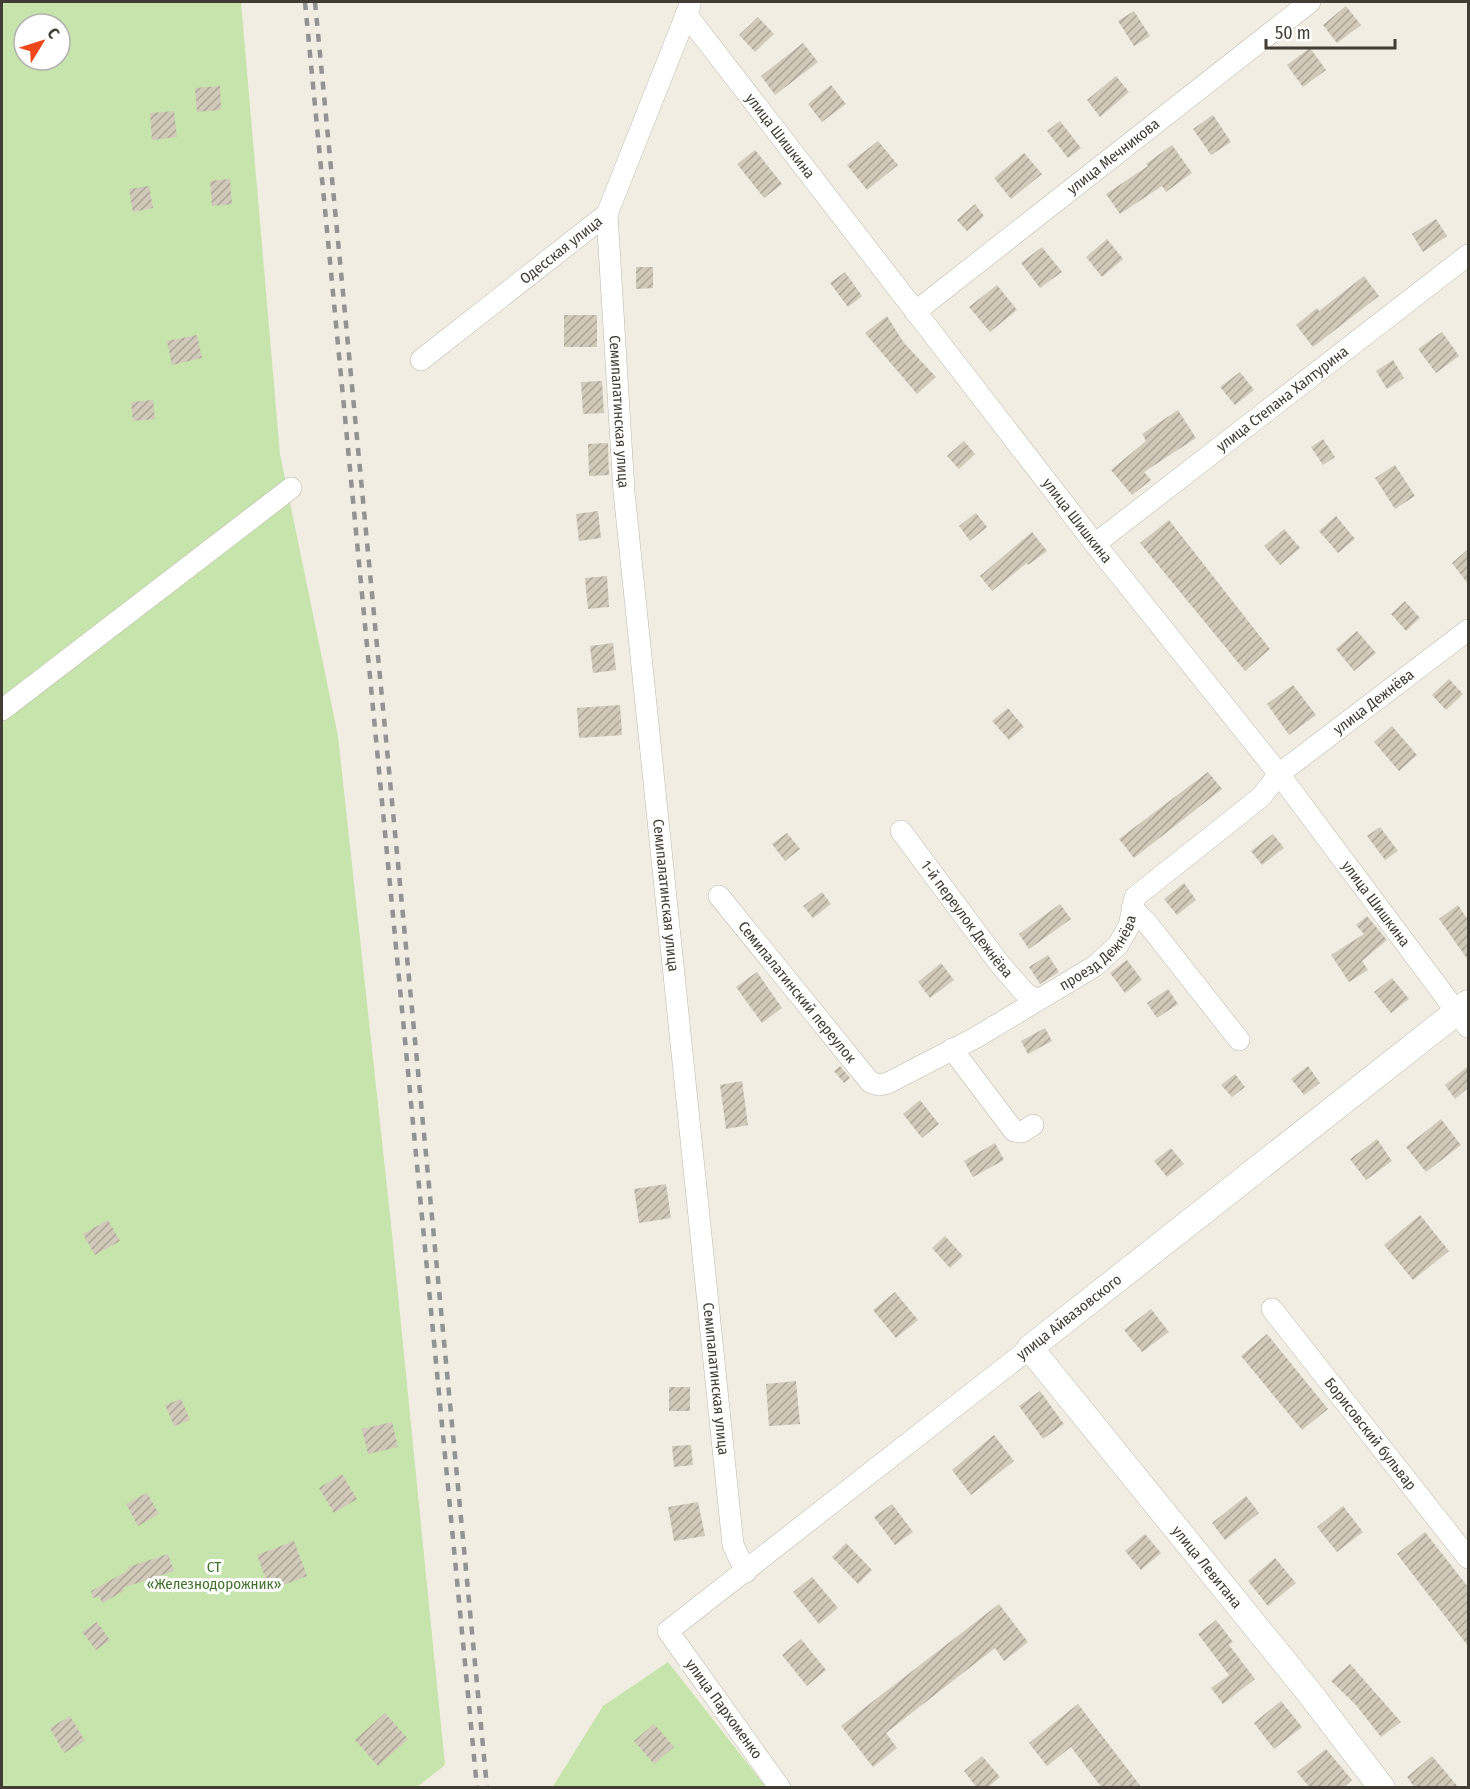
<svg xmlns="http://www.w3.org/2000/svg" width="1470" height="1789" font-family="'Fira Sans Condensed',sans-serif">
<style>
.green{fill:#c8e4ad;fill-rule:evenodd}
.building{fill:url(#building-hatch)}
.lines{fill:none;stroke-linecap:round;stroke-linejoin:round}
.minor-casing{stroke:#beb8a9;stroke-width:22}
.tertiary-casing{stroke:#beb8a9;stroke-width:27}
.minor{stroke:#fff;stroke-width:21}
.tertiary{stroke:#fff;stroke-width:26}
.rail{stroke:#939393;stroke-width:4.5;stroke-dasharray:8 8;stroke-linecap:butt}
.labels{text-anchor:middle;dominant-baseline:central;stroke-width:6;stroke-linejoin:round;paint-order:stroke}
.street-label{font-size:15px;fill:#423d34;stroke:#fff}
.park-label{font-size:15px;fill:#41702a;stroke:#fff}
</style>
<defs>
<pattern id="building-hatch" width="6" height="6" patternUnits="userSpaceOnUse" patternTransform="scale(1.5)"><rect width="6" height="6" fill="#d1c9b9"/><path d="M-1 1l2-2M0 6l6-6M5 7l2-2" fill="none" stroke="#aba497"/></pattern>
</defs>
<rect width="100%" height="100%" fill="#f1ede3"/>
<path class="green" d="M2,2H241L280,454L338,736L391,1224L445,1765L417,1787L2,1788ZM24,24H60V60H24Z
M668,1662L766,1787L552,1788L603,1706Z"/>
<path class="building" d="M1346,6L1361,25L1337,43L1323,25Z
M1134,11L1150,36L1134,46L1118,21Z
M758,17L774,34L755,52L739,35Z
M803,43L818,62L775,95L761,76Z
M1310,48L1326,70L1303,87L1287,65Z
M1116,76L1129,92L1100,117L1087,100Z
M831,85L846,104L822,122L808,104Z
M220,86L221,110L197,112L195,88Z
M174,111L177,137L152,140L150,113Z
M1213,115L1231,142L1211,155L1193,129Z
M1060,121L1081,148L1068,158L1047,131Z
M878,141L898,165L867,190L847,165Z
M1172,145L1192,173L1166,192L1162,186L1120,214L1106,194L1148,166L1146,164Z
M755,150L782,184L764,198L737,164Z
M1024,153L1042,174L1011,199L994,178Z
M230,179L232,204L212,206L210,181Z
M149,186L153,208L133,212L129,189Z
M975,204L984,216L967,231L957,220Z
M1436,219L1447,236L1423,252L1412,234Z
M1107,239L1123,259L1102,277L1086,257Z
M1042,247L1062,272L1040,288L1021,263Z
M636,267H653V288L636,289Z
M845,272L862,296L848,307L830,283Z
M1364,276L1379,296L1313,347L1296,325L1317,308L1319,311Z
M997,285L1017,310L990,332L969,307Z
M564,315H597V347H564Z
M887,316L904,343L936,377L917,394L865,333Z
M1442,332L1459,356L1436,373L1418,349Z
M197,335L202,358L172,365L167,341Z
M1393,360L1404,378L1387,389L1376,371Z
M1240,372L1254,390L1235,405L1220,387Z
M602,381L604,413L583,414L581,382Z
M153,400L155,419L133,421L131,402Z
M1178,410L1196,438L1144,472L1151,480L1132,495L1111,470L1146,441L1142,434Z
M1323,439L1335,457L1323,465L1311,447Z
M964,441L975,454L959,469L947,456Z
M608,443L609,475L589,476L588,444Z
M1395,465L1415,496L1395,509L1375,478Z
M598,511L601,538L579,541L576,514Z
M976,513L987,527L970,541L959,526Z
M1336,516L1355,539L1338,553L1319,531Z
M1169,520L1270,649L1245,671L1140,543Z
M1284,529L1300,548L1280,565L1264,546Z
M1032,532L1047,551L1028,565L1027,563L992,591L980,576Z
M1468,549V584L1452,563Z
M607,576L609,607L588,609L585,578Z
M1405,601L1420,618L1406,631L1391,614Z
M1357,631L1376,653L1354,671L1336,649Z
M613,643L616,670L593,673L590,646Z
M1449,679L1463,694L1446,710L1432,695Z
M1293,685L1316,715L1289,735L1267,704Z
M620,705L622,735L579,738L577,708Z
M1008,708L1024,727L1009,740L992,721Z
M1392,726L1417,755L1399,771L1374,742Z
M1208,772L1222,789L1134,858L1119,839Z
M1380,827L1398,851L1385,860L1367,836Z
M787,833L800,849L785,861L772,844Z
M1273,834L1284,848L1262,865L1251,851Z
M1184,883L1196,900L1177,915L1164,899Z
M822,892L831,904L813,918L803,906Z
M1060,904L1071,919L1029,949L1019,934Z
M1458,905L1468,920V960L1439,919Z
M1367,916L1387,940L1362,961L1368,970L1349,982L1331,955L1364,934L1356,925Z
M1048,955L1059,972L1040,984L1029,967Z
M1127,960L1142,980L1125,993L1110,973Z
M941,963L954,980L930,998L918,982Z
M757,972L782,1008L762,1023L736,987Z
M1392,978L1409,999L1391,1013L1374,992Z
M1168,989L1178,1004L1157,1018L1147,1003Z
M1045,1028L1052,1041L1028,1054L1021,1041Z
M840,1066L850,1078L844,1083L834,1071Z
M1308,1066L1320,1083L1304,1095L1291,1079Z
M1468,1066V1088L1455,1099L1445,1085Z
M1235,1074L1245,1087L1232,1097L1221,1085Z
M742,1081L748,1125L726,1129L720,1085Z
M920,1100L939,1124L922,1138L903,1114Z
M1441,1119L1461,1145L1426,1172L1406,1147Z
M1377,1139L1392,1161L1366,1180L1350,1159Z
M995,1143L1004,1160L973,1177L964,1161Z
M1171,1148L1184,1164L1167,1177L1154,1161Z
M666,1184L671,1218L639,1223L634,1189Z
M1420,1215L1449,1251L1413,1280L1384,1245Z
M108,1220L120,1241L95,1255L83,1234Z
M945,1236L963,1256L950,1268L932,1248Z
M895,1292L918,1320L896,1338L873,1310Z
M1151,1309L1169,1332L1142,1352L1124,1330Z
M1267,1334L1328,1409L1302,1430L1241,1356Z
M796,1381L800,1424L769,1426L766,1384Z
M669,1387H690V1411H669Z
M1040,1391L1064,1424L1043,1439L1019,1406Z
M181,1399L190,1420L174,1426L165,1405Z
M392,1422L398,1447L368,1454L362,1429Z
M994,1435L1014,1461L971,1495L952,1470Z
M691,1445L693,1465L674,1467L672,1446Z
M342,1474L357,1499L334,1513L319,1488Z
M147,1493L159,1514L138,1526L126,1504Z
M1246,1496L1259,1513L1225,1540L1212,1523Z
M698,1502L705,1536L674,1541L668,1507Z
M892,1504L913,1532L895,1545L874,1517Z
M1343,1506L1363,1532L1337,1552L1317,1527Z
M1425,1532L1468,1587V1646L1397,1554Z
M1145,1534L1161,1553L1141,1570L1125,1551Z
M294,1541L307,1576L270,1590L257,1555Z
M846,1543L872,1570L858,1584L832,1557Z
M168,1554L174,1571L122,1588L124,1591L102,1603L99,1596L93,1598L91,1591L129,1570L128,1567Z
M1275,1558L1296,1583L1268,1606L1248,1581Z
M812,1577L838,1608L819,1624L793,1592Z
M999,1604L1028,1642L1004,1661L995,1648L886,1733L897,1748L873,1767L841,1726Z
M1216,1620L1233,1642L1229,1645L1255,1679L1223,1704L1211,1688L1229,1675L1198,1634Z
M97,1622L110,1640L96,1650L82,1632Z
M801,1639L826,1670L807,1686L782,1655Z
M1350,1664L1401,1722L1381,1737L1355,1704L1331,1681Z
M1281,1701L1302,1727L1274,1749L1254,1723Z
M1078,1704L1142,1788H1102L1071,1747L1047,1766L1029,1743Z
M385,1713L408,1739L378,1766L355,1740Z
M70,1716L85,1741L64,1753L50,1728Z
M654,1724L674,1747L654,1764L634,1741Z
M1326,1749L1352,1780L1343,1788H1310L1297,1772Z
M982,1756L1000,1777L987,1788H977L964,1771Z
M1432,1756L1459,1788H1415L1407,1777Z"/>
<g class="lines">
<g class="minor-casing">
<g id="minor">
<path id="s1" d="M686,14L1095,544L1279,774L1468,1027"/>
<path id="s2" d="M607,214L624,492L733,1545L746,1572"/>
<path id="s3" d="M915,312L1310,2"/>
<path id="s4" d="M421,360L607,214L690,5"/>
<path id="s5" d="M1095,544L1468,255"/>
<path d="M2,710L291,488"/>
<path id="s6" d="M901,831L999,963L1025,993L1037,1000"/>
<path id="s7" d="M719,896L870,1082L879,1085L888,1083L975,1038L1095,966L1118,945L1129,926L1135,897L1261,797L1279,774L1468,630"/>
<path d="M1132,908L1147,923L1239,1040"/>
<path d="M952,1049L1014,1131L1022,1132L1033,1125"/>
<path id="s8" d="M1272,1309L1468,1558"/>
<path d="M780,1788L668,1631L1030,1348"/>
</g>
</g>
<g class="tertiary-casing">
<path id="tertiary" d="M1382,1788L1308,1691L1030,1348L1468,1003"/>
</g>
<use href="#minor" class="minor"/>
<use href="#tertiary" class="tertiary"/>
<path class="rail" d="M305,2L477,1788
M315,2L487,1788"/>
</g>
<g class="labels">
<g class="street-label">
<text stroke="none"><textPath href="#s1" startOffset="154">улица Шишкина</textPath></text>
<text stroke="none"><textPath href="#s3" startOffset="252">улица Мечникова</textPath></text>
<text stroke="none"><textPath href="#s4" startOffset="178">Одесская улица</textPath></text>
<text stroke="none"><textPath href="#s5" startOffset="237">улица Степана Халтурина</textPath></text>
<text stroke="none"><textPath href="#s2" startOffset="198">Семипалатинская улица</textPath></text>
<text stroke="none"><textPath href="#s1" startOffset="640">улица Шишкина</textPath></text>
<text stroke="none"><textPath href="#s7" startOffset="888">улица Дежнёва</textPath></text>
<text stroke="none"><textPath href="#s2" startOffset="684">Семипалатинская улица</textPath></text>
<text stroke="none"><textPath href="#s1" startOffset="1126">улица Шишкина</textPath></text>
<text stroke="none"><textPath href="#s6" startOffset="110">1-й переулок Дежнёва</textPath></text>
<text stroke="none"><textPath href="#s7" startOffset="508">проезд Дежнёва</textPath></text>
<text stroke="none"><textPath href="#s7" startOffset="124">Семипалатинский переулок</textPath></text>
<text transform="translate(1069 1317) rotate(-38)">улица Айвазовского</text>
<text stroke="none"><textPath href="#s2" startOffset="1170">Семипалатинская улица</textPath></text>
<text stroke="none"><textPath href="#s8" startOffset="159">Борисовский бульвар</textPath></text>
<text transform="translate(1207 1567) rotate(51)">улица Левитана</text>
<text transform="translate(724 1709) rotate(54)">улица Пархоменко</text>
</g>
<g class="park-label">
<text x="214" y="1567">СТ<tspan x="214" dy="17">«Железнодорожник»</tspan></text>
</g>
</g>
<rect width="1470" height="1789" fill="none" stroke="#423d34" stroke-width="6"/>
<g transform="translate(42 42) rotate(52)"><circle r="28" fill="#ffffff" stroke="#b3b1ae" stroke-width="1.5"/>
<path d="M0-4.5L10 22L0 15L-10 22Z" fill="#f0461b"/>
<text y="-9" font-size="16" font-weight="bold" text-anchor="middle" fill="#423d34">С</text>
</g>
<path d="M1266 39v9h129v-9" fill="none" stroke="#423d34" stroke-width="3"/>
<text x="1275" y="39" font-size="18" fill="#423d34" stroke="#ffffff" stroke-width="4.5" paint-order="stroke">50 m</text>
</svg>
